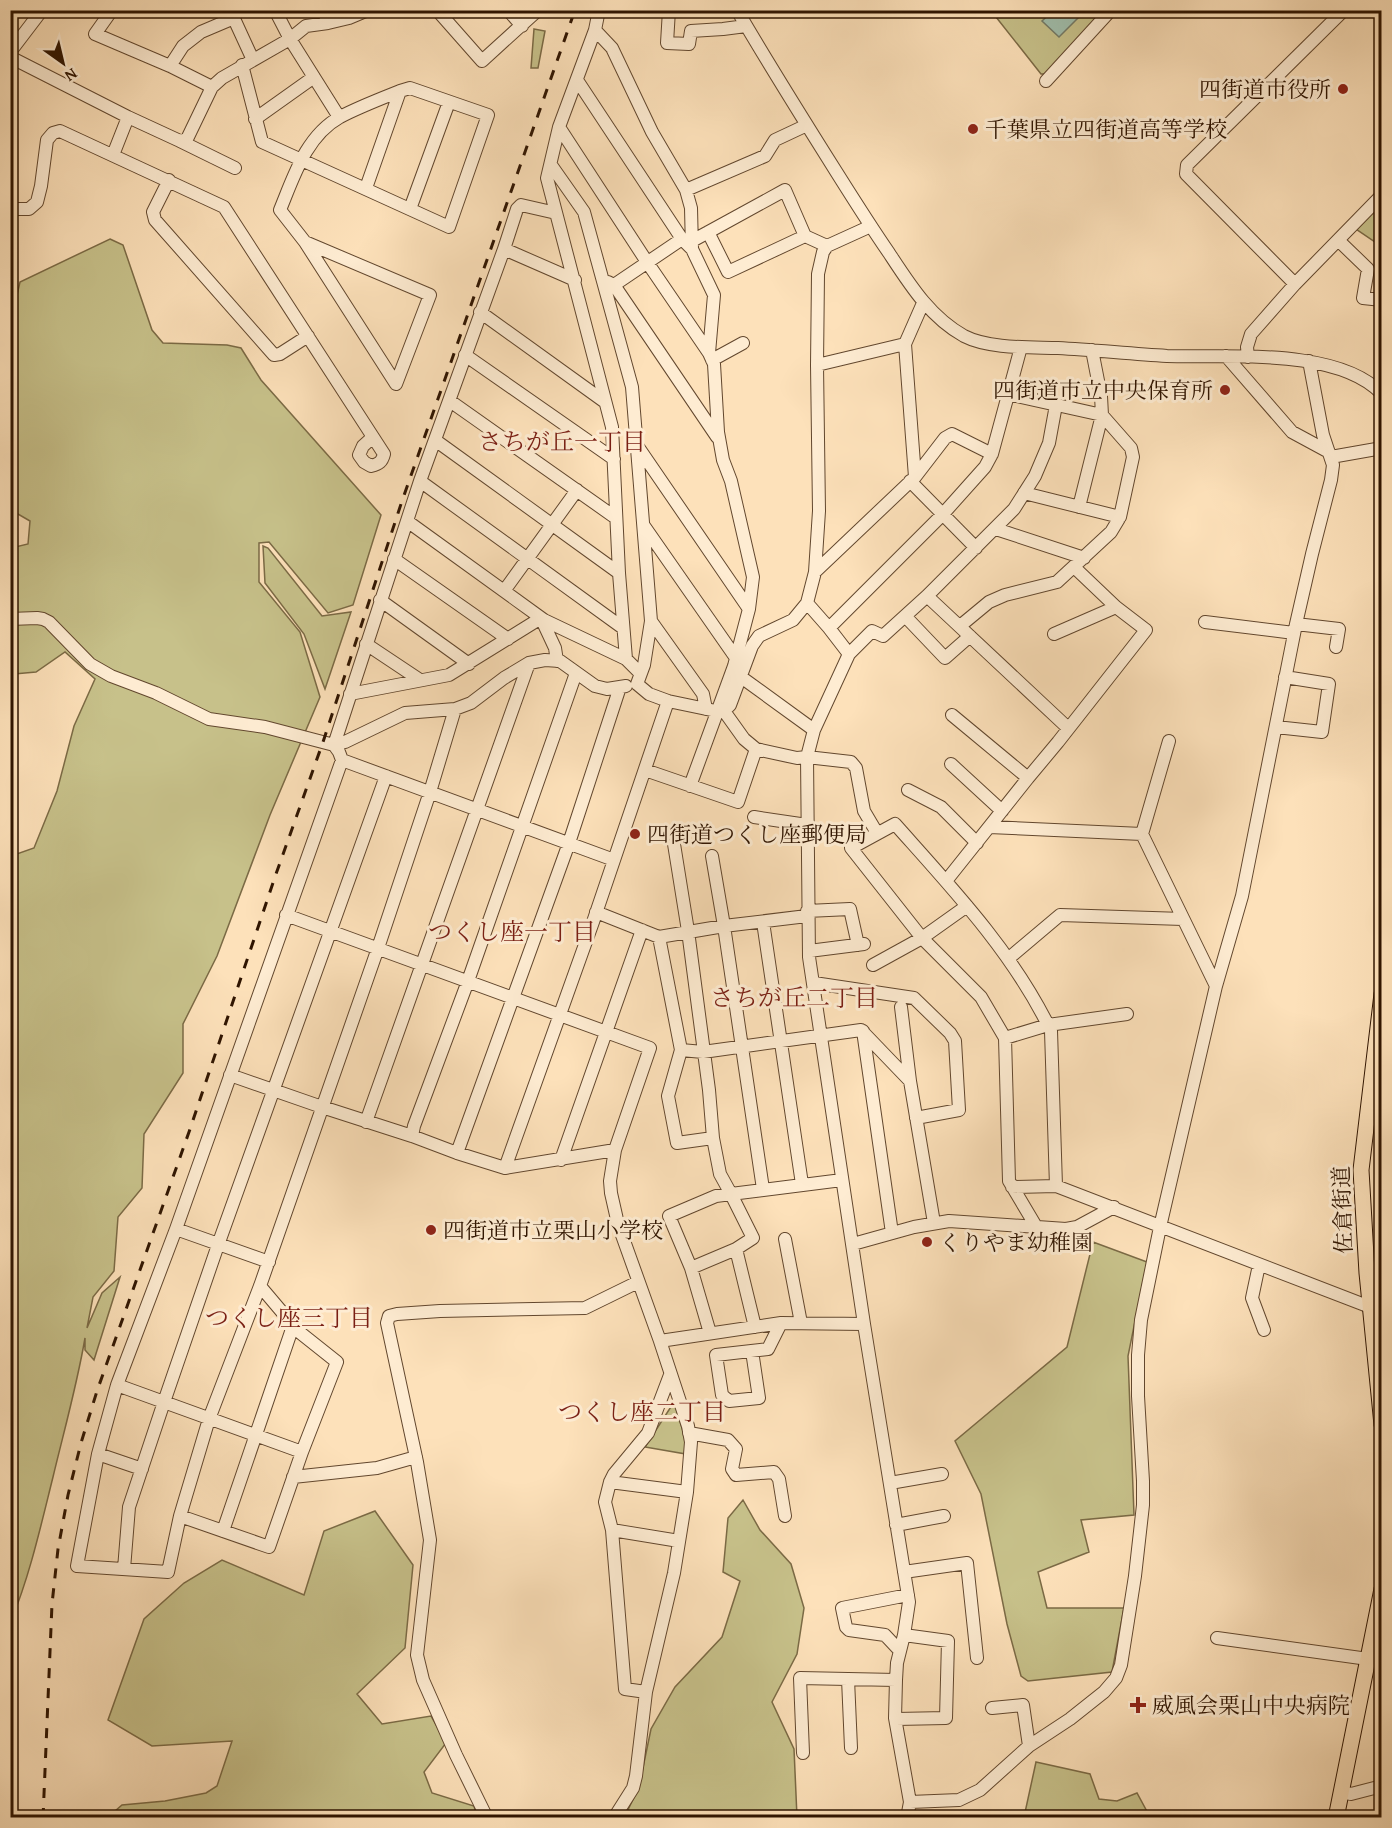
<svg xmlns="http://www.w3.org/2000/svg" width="1392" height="1828" font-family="'Gentium Book Plus','Noto Serif JP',serif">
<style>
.green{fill:#c7c18a;stroke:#7b6a45;stroke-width:1.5}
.water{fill:#a0beac;stroke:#737a67;stroke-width:1.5}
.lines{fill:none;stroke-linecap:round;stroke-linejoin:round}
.minor-casing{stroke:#62472e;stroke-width:14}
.major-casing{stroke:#2f1400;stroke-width:17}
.minor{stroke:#feecd2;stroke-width:12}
.major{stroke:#fde1ba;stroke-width:15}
.rail{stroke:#2f1400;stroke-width:3;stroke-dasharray:10 10;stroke-linecap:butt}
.poi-dot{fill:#8f2418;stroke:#feecd2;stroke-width:2}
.labels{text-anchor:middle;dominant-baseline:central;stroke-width:6;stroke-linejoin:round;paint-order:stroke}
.poi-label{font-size:22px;fill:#2f1400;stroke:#feecd2;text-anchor:start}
.street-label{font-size:22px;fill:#2f1400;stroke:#feecd2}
.neighbourhood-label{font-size:24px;fill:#7a1f14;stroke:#feecd2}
</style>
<rect width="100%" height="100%" fill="#fde1ba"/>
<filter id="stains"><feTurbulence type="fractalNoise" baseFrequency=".00333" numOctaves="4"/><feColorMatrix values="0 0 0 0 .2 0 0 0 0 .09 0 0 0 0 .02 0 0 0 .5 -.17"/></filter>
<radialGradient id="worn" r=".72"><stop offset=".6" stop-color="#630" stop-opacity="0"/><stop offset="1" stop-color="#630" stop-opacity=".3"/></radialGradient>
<path class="green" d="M997,11H1107L1046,74H1041L996,17Z
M534,29L545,31L538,68H531Z
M1381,200V246L1356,229Z
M110,239L123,245L152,330L163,343L227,345L241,348L261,380L381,515L353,605L328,613L269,542L259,543V582L300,632L320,697L270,815L217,956L183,1024V1073L144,1134L142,1188L118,1217L114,1271L93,1297L87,1328L102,1293L120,1277L94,1360L85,1350V1338C77,1385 64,1431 53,1477C41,1525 30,1575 11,1621V856L34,848L57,791L74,726L95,679L65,652L36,672L14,674L11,672V548L28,544L30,521L11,510V305L15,304L20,282Z
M263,546L268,548L322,616L351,612L325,689L304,634L265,583Z
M1093,1242L1147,1262L1128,1356L1134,1515L1081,1520L1089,1552L1038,1572L1047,1608H1124L1112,1672L1028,1681L1021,1676L1007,1624L981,1494L955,1441L1067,1347Z
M674,1402L686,1441V1454L645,1447Z
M743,1500L760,1530L791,1564L804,1608L797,1654L772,1702L794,1749L797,1817L624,1818L639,1787L651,1729L675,1687L722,1637L740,1581L723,1572L728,1518Z
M375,1511L413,1565L405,1648L357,1694L382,1724L431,1716L446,1743L424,1772L432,1793L474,1806L477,1817L107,1818L122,1805L165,1801L206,1793L217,1786L232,1741L152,1746L108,1720L144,1619L184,1583L222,1560L304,1595L324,1531Z
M1036,1762L1090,1774L1099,1799L1117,1801L1137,1793L1150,1817H1024Z"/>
<path class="water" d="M1053,11L1084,10L1085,11L1059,37L1042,21Z"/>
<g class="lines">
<g class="minor-casing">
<path id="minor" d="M112,10L95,34L170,66L212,87
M230,10L253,60
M275,10L290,39L339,117
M323,10L328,23
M437,10L482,61L538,10
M508,10L522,26
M599,10L595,30L559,127L547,178L612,427L619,573L626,659
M669,10L667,43L689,44L691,31L723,29L746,26
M737,10C769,65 803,119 837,173C854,200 871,227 889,253C910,285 930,317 964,336C989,349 1031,347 1058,348C1095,350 1131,354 1167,356C1227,358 1338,347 1382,394
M595,30L612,48L652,132L686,190L691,208L692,249L714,295L709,353
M10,52L42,10
M10,57L128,117L180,141L187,139L212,87L222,78L290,39L306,26L328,23L349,18L368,10
M242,65L262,142L449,227L488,115L410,88L400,91C380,99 359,107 340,117C306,136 294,176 280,210L305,242L396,384
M170,66L183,46L201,32L234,18
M577,80L682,239L692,249
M1046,81L1111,10
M255,119L314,77
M559,127L647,262L709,353L714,364L718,432L723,460L731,481L753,577L749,609L734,666L690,786
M180,141L235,168
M113,155L128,117
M551,165L584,212L632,387L651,621L644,665L637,684
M169,180L153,212L155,220L274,355L280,354L308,336
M366,188L400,91
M686,190L765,156L775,140L807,125
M10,209H29L37,202L41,186L47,140L53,133L60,131L224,207L373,437L384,454C382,462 379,464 371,466L364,462L359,455L363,446L373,437
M410,209L449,102
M708,232L728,272L805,236
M1338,240L1368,269L1363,298L1382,300
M692,241L785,190L805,236L827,246
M305,242L430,295L396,384
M504,249L575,280
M608,282L614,285L682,239
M1295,284L1186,174L1187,165L1344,10
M614,285L717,437
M480,312L605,402
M465,355L614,459
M1226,356L1292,432L1329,452
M1248,357L1247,347L1251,334L1295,284L1382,195
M712,360L743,343
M817,365L905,344
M450,401L616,518
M435,440L619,573
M638,447L749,609
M1331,457L1382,448
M915,477L905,344L923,303
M420,481L623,628
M910,481L976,548
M1024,493L1120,517
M1079,507L1102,415L1101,396L1092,350
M407,521L544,620L626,659L640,673
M644,526L736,658
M996,529L1084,558
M394,559L508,639
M815,572L915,477L945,438L952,434L992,454
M504,591L577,490
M927,596L1068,728
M380,600L469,664
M807,603L829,628L849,654
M905,616L945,658L970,636
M10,619L37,618L43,619L49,622L90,664L111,676L156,693L209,719L265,727L334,745L339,752L342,760L176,1229L117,1385L302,1452
M651,621L703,694L706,709
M1205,622L1294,633
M1296,624L1339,629L1336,647
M960,626L989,602L1005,595L1057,582L1111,532L1120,517L1133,457L1131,448L1102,415L1008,394
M829,628L943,514L985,467L992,454L1021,347
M1054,634L1116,607
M366,644L420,680
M741,677L814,730
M637,684L649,694L668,701L716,711H724L730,705L752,646L759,636L793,620L807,603L815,572L819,511L817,365L818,274L823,252L827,246L871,226
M350,694L449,675L541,618L555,648L557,661
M724,711L744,739L756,749L797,758L807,757L851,762L856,768L864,811L877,833
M1276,727L1322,732L1329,684L1285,677
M334,745L420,481L504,249L517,209L521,205L556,213
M334,745L345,742L405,713L455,709L471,703L504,678L529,663L545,660L560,661L595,686L607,689L626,686
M342,760L614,860
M951,764L1002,811
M645,770L738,802L756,749
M1028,778L1058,742L1146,630L1116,607L1074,567
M908,790L941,807L977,843
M754,817L807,825
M989,827L1142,834L1216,986
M1142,834L1169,741
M674,844L688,931L709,1090L713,1138L720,1174L731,1194L842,1180
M712,856L724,926L763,1189
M946,881L1028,778L952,715
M807,911L850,909L858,945
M596,912L659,937L724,926L807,916
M286,915L650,1048L615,1150L610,1181L611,1193L618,1224L660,1341L688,1426L691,1442L687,1492L674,1573L646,1692L636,1776L633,1788L614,1818
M763,922L802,1184
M659,937L681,1050L668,1096L677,1143L713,1138
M809,951L864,944
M1009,958L1060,915L1183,919
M873,965L922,938L967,906
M814,983L914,998L950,1033L955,1041L959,1110L916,1118
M901,1007L910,1081
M863,1031L892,1233
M1005,1038L1048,1025L1127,1014
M681,1050L703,1052L861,1030L910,1081L934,1223
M230,1075L322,1107L412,1136L457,1153L505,1168L615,1150
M366,1122L529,663
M412,1136L414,1126L468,981L576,673
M457,1153L569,843L620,687
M561,1160L642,930
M505,1168L593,922L668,701
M1012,1187L1056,1186L1370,1307
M1037,1228L1009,1181L1005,1038L981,997L922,938L851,848L895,824C951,887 1010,949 1048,1025L1051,1031L1056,1186
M176,1229L269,1262
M785,1239L801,1323
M853,1244L914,1227L949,1221L1066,1229L1077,1227L1114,1207
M736,1249L755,1327
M1259,1265L1252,1298L1264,1330
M691,1268L736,1249L753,1238L731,1194L716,1196L669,1216L691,1268L710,1333
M660,1341L781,1323L864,1324
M752,1351L759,1398L729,1401L722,1395L716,1355L768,1349L781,1323
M117,1385L98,1454L77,1566L168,1572L180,1516L209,1419L260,1286L378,948L430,792L455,709
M689,1433L728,1440L736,1449L732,1469L736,1475L774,1472L779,1479L785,1516
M98,1454L142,1469
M293,1477L377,1468L416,1457
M610,1482L687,1492
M890,1483L942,1474
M180,1516L269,1547L302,1452L337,1362L298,1331L260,1286
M896,1525L944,1516
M612,1530L679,1541
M223,1531L293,1326
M124,1569L129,1507L164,1402L218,1245L386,776
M904,1572L967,1563L977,1658
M1217,1638L1368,1659
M900,1651L885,1635L849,1630L846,1627L842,1608L908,1595
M848,1679L851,1748
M646,1692L625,1689L612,1530L605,1502L610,1482L614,1474L648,1433L670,1375
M992,1708L1023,1705L1029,1746
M896,1719L946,1718L948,1641L904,1635
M803,1753L800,1678L896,1680
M1341,1792L1351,1794L1382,1786
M910,1802L959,1800L980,1790L1029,1746L1070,1719L1104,1692L1116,1678L1121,1665L1135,1576L1143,1505V1481L1138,1396V1355L1141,1320L1160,1227L1216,986L1242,896L1296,624L1312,554L1331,480L1333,465L1323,435L1309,361
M487,1818L456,1755L423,1680L417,1655L430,1540L417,1462L387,1323L389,1316L397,1314L440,1311L585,1308L638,1282
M907,1818L910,1802L895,1718L896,1680L897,1663L904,1635L909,1602L864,1324L809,957L807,757L814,730L849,654L872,631L883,636L927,596L1014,509L1035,476L1049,443L1056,405"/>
</g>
<g class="major-casing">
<path id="major" d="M1382,994L1361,1170L1367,1273L1382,1425
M1336,1818L1382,1589"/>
</g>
<use href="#minor" class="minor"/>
<use href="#major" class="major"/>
<path class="rail" d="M43,1818L52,1604L58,1549L68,1495L81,1443L97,1391L189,1132L276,874L323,742L402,501L575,10"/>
</g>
<g class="poi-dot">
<circle cx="1343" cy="89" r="6"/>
<circle cx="973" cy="129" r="6"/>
<circle cx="1225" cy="390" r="6"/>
<circle cx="635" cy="834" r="6"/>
<circle cx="431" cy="1230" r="6"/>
<circle cx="927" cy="1242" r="6"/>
<path d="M1135 1696h6v6h6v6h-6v6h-6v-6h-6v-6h6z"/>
</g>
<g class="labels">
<g class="poi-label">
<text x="1331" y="89" text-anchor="end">四街道市役所</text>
<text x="985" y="129">千葉県立四街道高等学校</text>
<text x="1213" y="390" text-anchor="end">四街道市立中央保育所</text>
<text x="647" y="834">四街道つくし座郵便局</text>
<text x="443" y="1230">四街道市立栗山小学校</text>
<text x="939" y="1242">くりやま幼稚園</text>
<text x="1152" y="1705">威風会栗山中央病院</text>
</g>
<g class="street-label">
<text transform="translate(1342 1210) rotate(-92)">佐倉街道</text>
</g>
<g class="neighbourhood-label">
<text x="562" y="441">さちが丘一丁目</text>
<text x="512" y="931">つくし座一丁目</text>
<text x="794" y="997">さちが丘二丁目</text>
<text x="289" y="1317">つくし座三丁目</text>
<text x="642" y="1411">つくし座二丁目</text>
</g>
</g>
<rect width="1392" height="1828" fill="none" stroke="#fde1ba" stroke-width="36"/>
<rect x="12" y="12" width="1368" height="1804" fill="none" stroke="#2f1400" stroke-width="3"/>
<rect x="18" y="18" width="1356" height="1792" fill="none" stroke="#2f1400" stroke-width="1.5"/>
<g transform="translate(63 63) rotate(146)" stroke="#feecd2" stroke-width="4.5" paint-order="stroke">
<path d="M0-4.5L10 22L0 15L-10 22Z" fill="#2f1400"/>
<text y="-9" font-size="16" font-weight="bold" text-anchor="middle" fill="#2f1400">N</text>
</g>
<rect width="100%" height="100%" filter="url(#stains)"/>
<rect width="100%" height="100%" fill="url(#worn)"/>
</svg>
